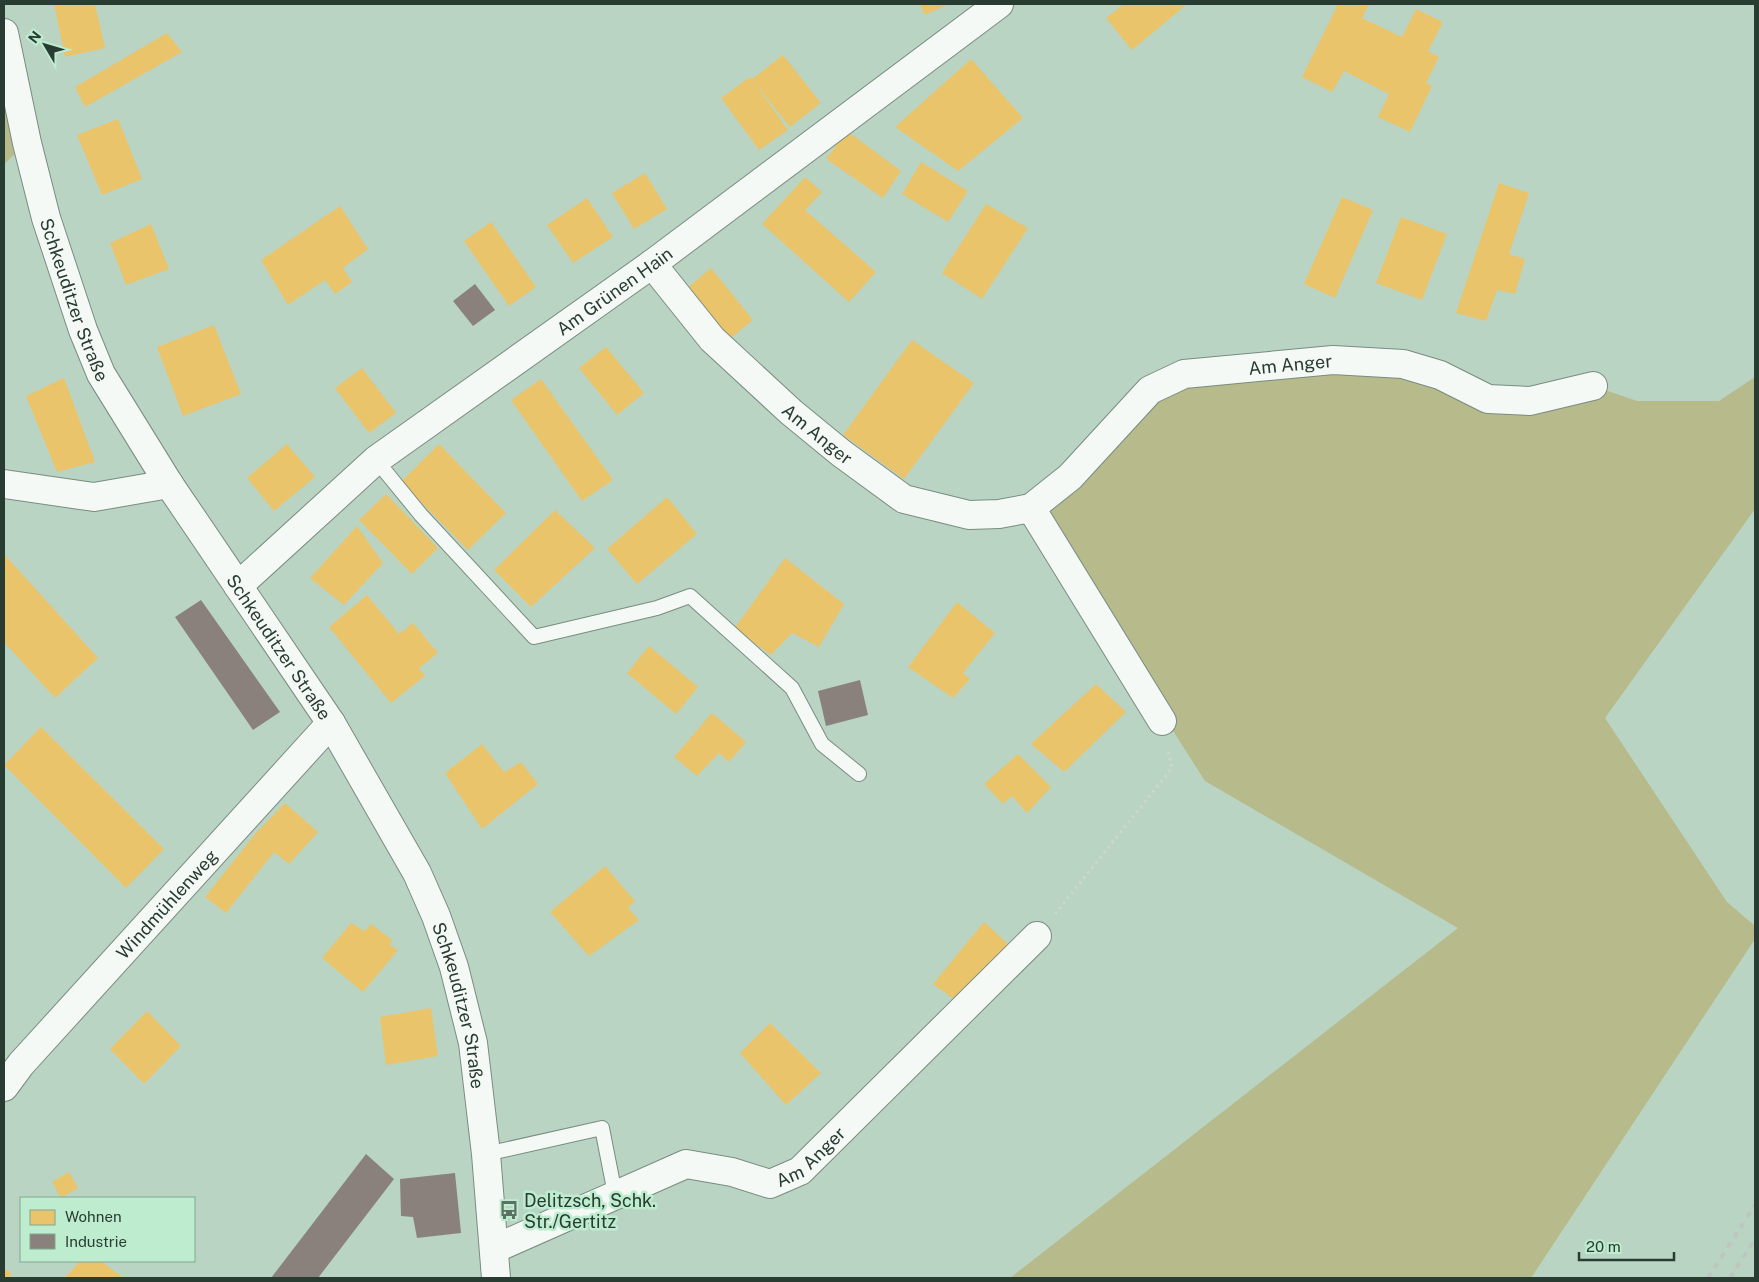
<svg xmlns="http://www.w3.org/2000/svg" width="1759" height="1282" font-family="'Public Sans',sans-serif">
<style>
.green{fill:#b7ba8a}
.homes{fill:#e9c46a}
.industry{fill:#8a817c}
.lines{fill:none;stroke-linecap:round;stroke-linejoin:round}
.lane-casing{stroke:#798c81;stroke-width:16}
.street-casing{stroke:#798c81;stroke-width:30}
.path{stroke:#ced6d1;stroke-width:3;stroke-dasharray:2.5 4;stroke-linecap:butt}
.lane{stroke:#f5f9f6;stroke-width:14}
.street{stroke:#f5f9f6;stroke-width:28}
.rail{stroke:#bec6c1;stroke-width:4;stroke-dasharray:6 6;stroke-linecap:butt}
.labels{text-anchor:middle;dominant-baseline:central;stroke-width:5;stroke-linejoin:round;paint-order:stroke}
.street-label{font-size:18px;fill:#293c31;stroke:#bdeccf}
.poi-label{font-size:18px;fill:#293c31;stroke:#bdeccf;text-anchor:start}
</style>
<rect width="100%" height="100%" fill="#bad4c4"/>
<path class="green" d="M4,32L27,143L4,164Z
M1333,360L1488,399L1593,386L1637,401H1719L1755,377V509L1605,718L1727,902L1755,926V939L1531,1278H1010L1458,928L1205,781L1031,508L1141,412L1187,385Z"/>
<path class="homes" d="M54,4H95L105,48L65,57Z
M920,4H949L925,15Z
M1124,4H1184L1186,5L1132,50L1106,18Z
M1338,4H1369L1362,18L1402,37L1416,9L1443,22L1428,51L1439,57L1426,83L1432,86L1410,132L1378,117L1389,94L1344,71L1332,92L1302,77Z
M167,33L182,52L85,107L75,87Z
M783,55L821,103L790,127L753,81L788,130L759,150L721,98L750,77L752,79Z
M971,59L1023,118L958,171L895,127Z
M118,119L142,179L102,195L77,135Z
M847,131L901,171L883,198L826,159Z
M921,162L968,191L948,222L902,194Z
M645,173L667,209L634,229L612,193Z
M805,177L822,192L805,210L876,272L849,302L762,224Z
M1499,183L1529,193L1509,254L1525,259L1515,294L1497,290L1486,321L1456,313Z
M1342,197L1373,210L1335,298L1304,284Z
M587,198L613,237L573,263L547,225Z
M986,204L1028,228L982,299L942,273Z
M340,206L368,249L343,268L352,282L335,294L325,280L288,305L261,260Z
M1401,217L1447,234L1422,300L1376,283Z
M491,222L536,287L509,306L464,241Z
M151,224L169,269L126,285L110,243Z
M711,268L753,320L727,341L685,290Z
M214,325L241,394L183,416L157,347Z
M912,340L974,383L904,479L843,435Z
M606,347L644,393L617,415L579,368Z
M362,368L396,413L369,433L335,388Z
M64,378L95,462L57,472L26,396Z
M541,379L613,480L582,501L511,400Z
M287,444L315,477L274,511L247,478Z
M439,444L506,513L468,550L401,482Z
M386,494L438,548L412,574L359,520Z
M667,497L697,534L637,584L607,549Z
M555,510L595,548L531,607L494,570Z
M357,526L383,563L344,605L310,578Z
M4,554L98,658L55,698L4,642Z
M785,558L844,604L819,647L792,633L771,655L734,629Z
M367,595L399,634L413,623L438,653L419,668L425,676L391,703L329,627Z
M957,602L995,633L963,673L970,679L953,698L908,667Z
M649,646L698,687L676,714L627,673Z
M1096,684L1126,712L1064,772L1031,744Z
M712,713L746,742L729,762L719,753L697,776L674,757Z
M41,727L164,849L126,888L4,765Z
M482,744L504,772L521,762L538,784L482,829L445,773Z
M1018,754L1051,787L1027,813L1012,796L1003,804L984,784Z
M285,803L318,832L289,864L274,852L226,913L205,897L255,834Z
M605,866L635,901L628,908L639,920L589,956L550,912Z
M984,922L1009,945L958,1002L933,984Z
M351,923L365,931L371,924L392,940L390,945L398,950L363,992L322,958Z
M431,1008L438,1056L386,1065L380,1017Z
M147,1011L181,1046L144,1084L110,1049Z
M770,1023L821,1073L786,1105L740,1053Z
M69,1172L78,1188L61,1198L52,1182Z
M80,1261H101L123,1278H65Z
M4,1268L12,1274L8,1278H4Z"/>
<path class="industry" d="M475,284L495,310L473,326L453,301Z
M201,600L280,712L253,730L175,617Z
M860,680L868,715L826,726L818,691Z
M366,1154L394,1179L318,1278H271Z
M455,1173L461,1233L417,1238L413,1217L401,1216L400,1179Z"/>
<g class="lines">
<g class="lane-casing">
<path id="lane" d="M376,460L421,515L534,637L657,608L690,596L792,688L822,744L859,774
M486,1154L602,1128L615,1194"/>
</g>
<g class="street-casing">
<g id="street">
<path id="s1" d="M4,33L27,143L46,218L83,330L101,374L169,484L331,723L417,873L436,916L454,967L473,1043L486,1154L496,1278"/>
<path id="s2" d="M652,264L712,339L791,412L841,453L904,499L969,515L999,514L1031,508L1070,477L1150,390L1184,374L1333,360L1403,364L1440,375L1488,399L1530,401L1593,386"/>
<path d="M4,484L94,497L169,484"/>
<path d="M1031,508L1162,721"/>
<path id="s3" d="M238,586L376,460L652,264L999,4"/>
<path id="s4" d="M4,1087L21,1064L331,723"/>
<path id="s5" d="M494,1249L686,1164L732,1172L770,1184L800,1171L1037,936"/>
</g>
</g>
<path class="path" d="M1055,914L1172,768L1168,750"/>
<use href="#lane" class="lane"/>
<use href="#street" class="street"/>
<path class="rail" d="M1708,1278L1755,1205
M1730,1278L1755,1239"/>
</g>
<defs>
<g id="bus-bare" transform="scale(1.5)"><path d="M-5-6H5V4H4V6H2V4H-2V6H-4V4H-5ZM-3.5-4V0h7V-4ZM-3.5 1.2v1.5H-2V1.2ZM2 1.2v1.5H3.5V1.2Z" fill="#5c7164" stroke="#bdeccf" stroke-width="2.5" paint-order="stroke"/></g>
</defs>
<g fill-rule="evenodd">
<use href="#bus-bare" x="509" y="1210"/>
</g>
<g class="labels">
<g class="street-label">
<text stroke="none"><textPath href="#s3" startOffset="479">Am Grünen Hain</textPath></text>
<text stroke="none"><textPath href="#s1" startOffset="276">Schkeuditzer Straße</textPath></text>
<text stroke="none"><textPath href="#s2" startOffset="788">Am Anger</textPath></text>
<text stroke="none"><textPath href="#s2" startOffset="238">Am Anger</textPath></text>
<text stroke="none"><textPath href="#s1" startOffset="681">Schkeuditzer Straße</textPath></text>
<text stroke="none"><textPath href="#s4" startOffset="245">Windmühlenweg</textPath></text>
<text stroke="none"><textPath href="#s1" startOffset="1086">Schkeuditzer Straße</textPath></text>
<text stroke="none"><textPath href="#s5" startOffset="346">Am Anger</textPath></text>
</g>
<g class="poi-label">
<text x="524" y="1200">Delitzsch, Schk.<tspan x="524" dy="21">Str./Gertitz</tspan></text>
</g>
</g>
<rect width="1759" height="1282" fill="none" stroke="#293c31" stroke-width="10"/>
<rect x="20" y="1197" width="175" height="65" fill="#bdeccf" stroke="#82a690"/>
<rect x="30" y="1210" width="25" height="15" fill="#e9c46a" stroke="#82a690"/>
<text x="65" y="1222" font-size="15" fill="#293c31">Wohnen</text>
<rect x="30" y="1234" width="25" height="15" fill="#8a817c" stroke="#82a690"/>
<text x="65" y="1247" font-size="15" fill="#293c31">Industrie</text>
<g transform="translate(45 45) rotate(308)" stroke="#bdeccf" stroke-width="4" paint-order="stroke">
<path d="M0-4L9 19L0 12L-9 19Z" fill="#293c31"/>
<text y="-8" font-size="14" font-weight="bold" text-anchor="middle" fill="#293c31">N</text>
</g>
<path d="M1579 1252v8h95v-8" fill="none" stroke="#293c31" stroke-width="2.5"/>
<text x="1586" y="1252" font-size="15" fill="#293c31" stroke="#bdeccf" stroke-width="4" paint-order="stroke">20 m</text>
</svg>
